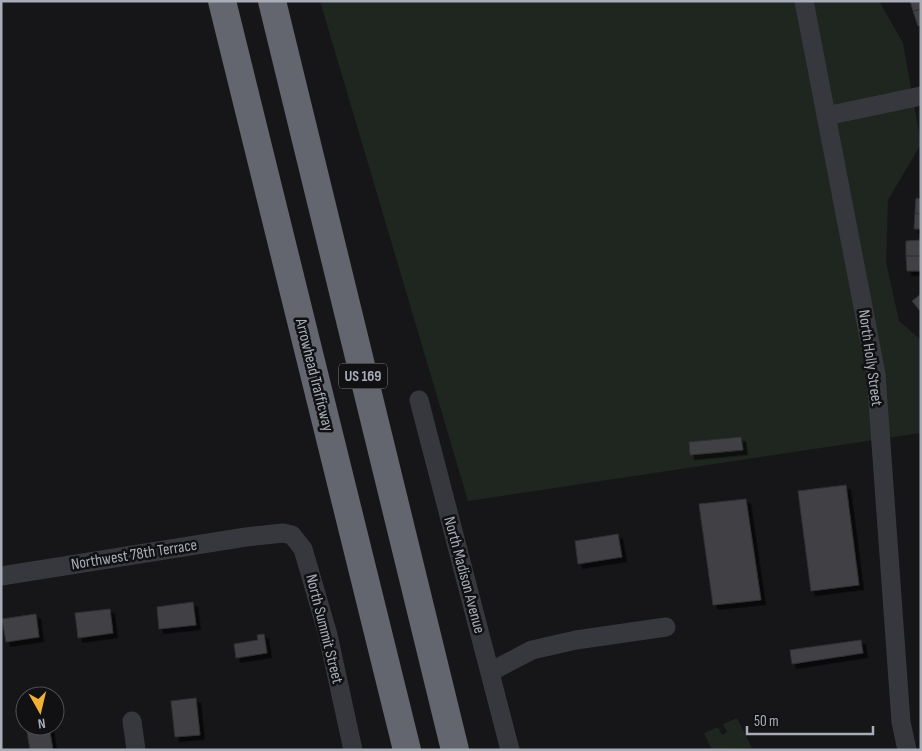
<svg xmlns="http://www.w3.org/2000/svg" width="922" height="751" font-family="'Sofia Sans Condensed',sans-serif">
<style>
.green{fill:#1e261f}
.building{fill:#404145;stroke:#303034;filter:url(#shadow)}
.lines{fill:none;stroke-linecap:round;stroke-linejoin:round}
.minor{stroke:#37383d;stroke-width:19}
.highway{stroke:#63666e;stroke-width:28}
.labels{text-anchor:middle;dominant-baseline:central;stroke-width:5;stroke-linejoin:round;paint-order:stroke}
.shield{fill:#111113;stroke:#7b7e86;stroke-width:1}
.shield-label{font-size:15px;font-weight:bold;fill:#a8adb8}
.street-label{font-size:16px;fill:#a8adb8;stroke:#111113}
</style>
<defs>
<filter id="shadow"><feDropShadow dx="4.5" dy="4.5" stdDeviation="0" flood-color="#0009"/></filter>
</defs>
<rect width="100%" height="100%" fill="#161618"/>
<path class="green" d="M320,1H879L903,43L921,144L888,200L886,262L899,321L921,340V433L468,501Z
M737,718L752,748L712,750L704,733L718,727L722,735L727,732L723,724Z"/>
<path class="building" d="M910,1H921V9L913,11Z
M921,9V25L918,26L913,11Z
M916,198L921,199V214L915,213Z
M915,213L921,214V229H914Z
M921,240V256H906V241Z
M906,256H921V271H907Z
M921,294V312L912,301Z
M741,437L743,450L690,455L689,442Z
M846,485L859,585L811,591L798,491Z
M746,499L761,600L713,605L699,504Z
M618,534L622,557L578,564L575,541Z
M193,602L196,625L159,629L157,607Z
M110,609L113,633L78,638L75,613Z
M36,614L39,637L6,642L2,619Z
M264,634L267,653L236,658L234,644L258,640L257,635Z
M861,640L863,653L792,664L790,650Z
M196,698L200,735L175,737L171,701Z
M26,726H49L53,750H30Z"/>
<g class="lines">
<path class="minor" d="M804,1L876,374L901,722L907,750
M826,116L921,96
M419,400L510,750
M1,576L246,537L283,533L292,535L303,549L328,635L353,750
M490,672L532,650L576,640L666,627
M132,721L136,750"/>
<path class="highway" d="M222,1L407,750
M272,1L455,750"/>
</g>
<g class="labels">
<rect class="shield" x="339" y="363.5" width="48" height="25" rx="4"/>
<g class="shield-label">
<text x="363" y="376">US 169</text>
</g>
<g class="street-label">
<text transform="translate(870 358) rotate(82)">North Holly Street</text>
<text transform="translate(314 375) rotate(76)">Arrowhead Trafficway</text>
<text transform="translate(134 555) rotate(-9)">Northwest 78th Terrace</text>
<text transform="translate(464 575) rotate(75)">North Madison Avenue</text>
<text transform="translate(324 629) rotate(76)">North Summit Street</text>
</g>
</g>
<rect width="922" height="751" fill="none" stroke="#a8adb8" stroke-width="5"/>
<g transform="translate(40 711) rotate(172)"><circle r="24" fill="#111113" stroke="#4d4f55"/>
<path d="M0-4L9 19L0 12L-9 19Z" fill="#f2b134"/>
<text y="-8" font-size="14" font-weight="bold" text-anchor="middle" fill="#a8adb8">N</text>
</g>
<path d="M747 726v8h126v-8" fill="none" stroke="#a8adb8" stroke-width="2.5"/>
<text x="754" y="726" font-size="15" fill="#a8adb8" stroke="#111113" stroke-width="4" paint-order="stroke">50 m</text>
</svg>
